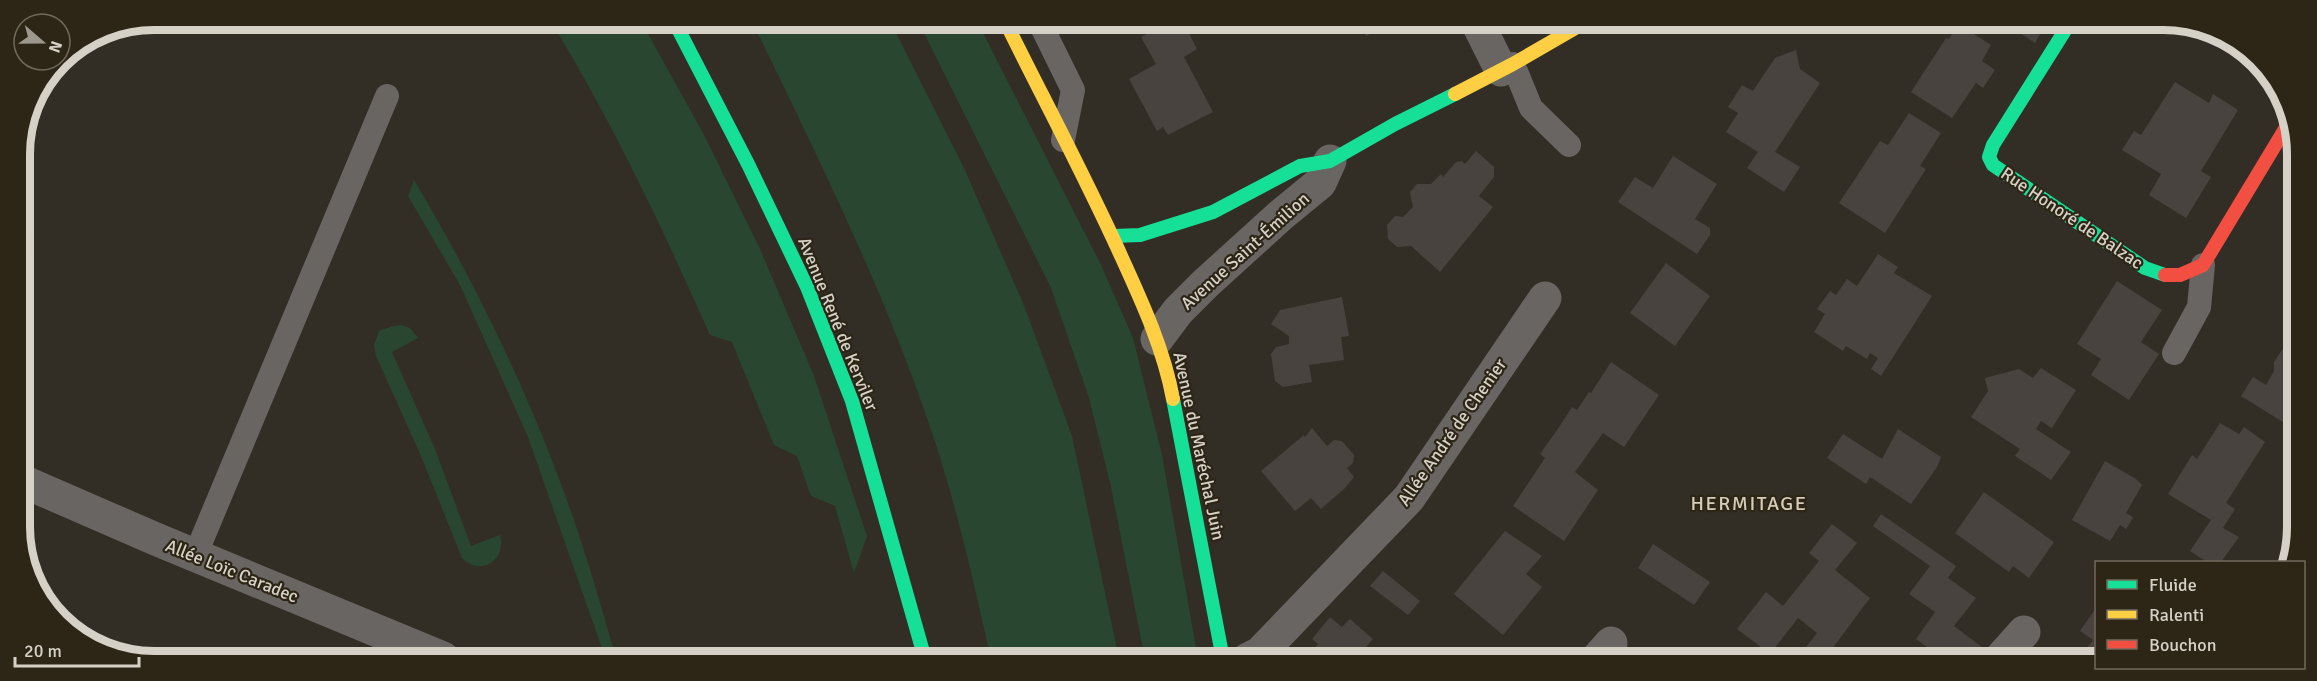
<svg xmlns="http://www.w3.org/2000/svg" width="2317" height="681" font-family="Signika,sans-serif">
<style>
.green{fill:#294631}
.building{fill:#48433f}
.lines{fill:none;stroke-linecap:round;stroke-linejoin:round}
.lane{stroke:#686563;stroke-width:24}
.street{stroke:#686563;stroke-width:33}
.fast{stroke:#16e098;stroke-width:14}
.slow{stroke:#ffcf43;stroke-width:14}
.jam{stroke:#f24e42;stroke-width:14}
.labels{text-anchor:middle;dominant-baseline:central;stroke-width:4.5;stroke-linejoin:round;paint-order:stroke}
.street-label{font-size:18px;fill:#d5d1c7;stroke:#2d2616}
.neighbourhood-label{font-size:20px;letter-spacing:1.5px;fill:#d4cbb8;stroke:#2d2616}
.rim{fill:none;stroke:#d5d1c7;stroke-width:8}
</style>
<rect width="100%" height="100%" fill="#322e25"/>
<path class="green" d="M550,20L641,21L704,135L760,249L814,376L867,536L854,573L835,506L811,496L797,456L774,445L732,342L710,335C662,227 612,121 550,20Z
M752,21H890L964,168L1025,308L1072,436L1119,659H991C973,579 955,498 928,421C881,283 815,152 752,21Z
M918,21H977L1101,265L1133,338L1162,455L1198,659H1145L1111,487L1089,398L1051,288Z
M414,180C469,272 518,371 556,471C580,532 598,595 616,658L604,654L528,437L460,285L408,196Z
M401,325L410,328L418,338L392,352L435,449L471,546L500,535C507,560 481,577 462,558L421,456L376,356L374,345L379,331L390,327Z"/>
<path class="building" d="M1170,22H1183L1197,49L1184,57L1213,112L1168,135L1163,127L1157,131L1129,79L1156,64L1141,37Z
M1359,22H1392L1366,36Z
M1958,24L1991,45L1982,61L1995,70L1983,88L1976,83L1952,118L1911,92L1946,38L1949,39Z
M2006,24H2046L2035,43Z
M1796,50L1800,69L1820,83L1775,152L1800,167L1784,192L1747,168L1758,152L1726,132L1738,113L1728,107L1742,85L1753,91L1775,58Z
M2175,82L2209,103L2213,94L2238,110L2201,171L2211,177L2186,218L2149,195L2161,174L2122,150L2134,131L2141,135Z
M1909,113L1941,133L1920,166L1926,169L1885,233L1839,203L1880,141L1888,145Z
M1476,151L1494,167V177L1479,196L1493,207L1440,272L1411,246L1397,247L1388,239L1387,225L1395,216L1403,217L1413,207L1410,192L1417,184H1431L1441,174L1443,177L1456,162L1462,161L1465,164Z
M1673,156L1717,184L1695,219L1710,228V235L1697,254L1618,202L1635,177L1653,188Z
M1878,254L1898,267L1894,273L1932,296L1881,376L1871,369L1878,358L1870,353L1867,359L1846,346L1843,351L1814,332L1825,314L1817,309L1830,291L1836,295L1847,279L1857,286Z
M1666,263L1710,296L1675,346L1630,313Z
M2117,281L2162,310L2141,342L2159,354L2129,400L2091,375L2101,359L2077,344Z
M1342,297L1349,336L1341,337L1344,360L1309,365L1312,382L1283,387L1275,381L1271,354L1276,347L1289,344V336L1271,324L1280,310Z
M2286,344L2294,349V429L2241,396L2253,377L2266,385L2274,371V362Z
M1611,362L1659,395L1624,447L1603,433L1575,472L1598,490L1564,541L1513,506L1545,458L1540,454L1557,430L1572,407L1577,410L1589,392L1591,393Z
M2041,368L2076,390L2052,428L2041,421L2036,429L2071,452L2051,480L2015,456L2020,449L1971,417L1988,391L1985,378L2019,369L2033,378Z
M2220,423L2239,434L2244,427L2265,442L2226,503L2235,509L2223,528L2239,537L2221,562H2207L2190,551L2211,520L2168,494L2192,455L2197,459Z
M1312,428L1327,446L1334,440L1342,441L1354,455L1353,463L1347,468L1354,477L1344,489L1321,509L1311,498L1295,511L1261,471L1304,435L1305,437Z
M1898,429L1941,457L1937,467L1911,504L1870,477L1866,484L1827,458L1843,434L1882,459Z
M2105,461L2136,479L2142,485L2126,513L2133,517L2130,523L2126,529L2120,525L2110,541L2072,520Z
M1984,492L2054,542L2029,578L2013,566L2009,572L1955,533Z
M1881,514L1956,566L1948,578L1976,598L1954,626L1986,650L1977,661H1946L1916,639L1935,612L1909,594L1930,566L1873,526Z
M1832,524L1857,543L1835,570L1870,598L1823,661L1796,660L1817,633L1798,618L1770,654L1737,629L1766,592L1783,606L1819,561L1809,553Z
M1505,531L1542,556L1526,574L1542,587L1503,635L1454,594Z
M1653,544L1710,582L1694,605L1638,568Z
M1383,571L1420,601L1408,615L1370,586Z
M2096,608V654L2087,648L2093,640L2080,631Z
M1330,617L1342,627L1350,619L1373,639L1366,647L1381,660L1304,659L1318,644L1312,639Z"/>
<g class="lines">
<path class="lane" d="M1039,21L1073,90L1063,140
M1513,64L1531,108L1569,145
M2174,353L2199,307L2203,265
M195,556L387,96"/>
<path class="street" d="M1477,22L1501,70
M1157,339L1178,311L1206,283L1281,215L1320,183L1330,161
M22,481L158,540L443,658
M1248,659L1260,653L1409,498L1545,298
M1596,660L1611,643
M1998,661L2024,632"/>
<path class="fast" d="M674,21L748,164L807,287L852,401L925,659
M2069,24L1993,145L1989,157L1993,165L2145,268L2165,275
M1114,236L1140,235L1213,212L1300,166L1330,161L1395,124L1455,94
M1173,399L1223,659"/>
<path class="slow" d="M1005,21C1044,100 1086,178 1122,258C1143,304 1164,350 1173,399
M1455,94L1513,64L1584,23"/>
<path class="jam" d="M2165,275H2180L2203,265L2291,119"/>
</g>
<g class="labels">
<g class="street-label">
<text transform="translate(2072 218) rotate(34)">Rue Honoré de Balzac</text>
<text transform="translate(1245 251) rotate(-42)">Avenue Saint-Émilion</text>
<text transform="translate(838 324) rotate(68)">Avenue René de Kerviler</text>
<text transform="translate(1452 432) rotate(-55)">Allée André de Chenier</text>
<text transform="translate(1199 446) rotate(78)">Avenue du Maréchal Juin</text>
<text transform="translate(232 571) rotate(22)">Allée Loïc Caradec</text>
</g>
<g class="neighbourhood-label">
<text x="1749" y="503">HERMITAGE</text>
</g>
</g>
<path d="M0 0H2317V681H0ZM154 30H2163A124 124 0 0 1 2287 154V527A124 124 0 0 1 2163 651H154A124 124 0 0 1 30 527V154A124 124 0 0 1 154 30Z" fill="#2d2616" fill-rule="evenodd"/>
<path class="rim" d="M154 30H2163A124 124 0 0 1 2287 154V527A124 124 0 0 1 2163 651H154A124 124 0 0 1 30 527V154A124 124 0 0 1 154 30Z"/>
<rect x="2095" y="561" width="210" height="108" fill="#2d2616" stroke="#706a5d" stroke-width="1.5"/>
<rect x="2107" y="580" width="30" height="9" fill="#16e098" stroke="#706a5d" stroke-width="1.5"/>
<text x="2149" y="591" font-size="18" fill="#d5d1c7">Fluide</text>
<rect x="2107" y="610" width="30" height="9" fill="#ffcf43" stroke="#706a5d" stroke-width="1.5"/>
<text x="2149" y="621" font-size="18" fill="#d5d1c7">Ralenti</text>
<rect x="2107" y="640" width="30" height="9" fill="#f24e42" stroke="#706a5d" stroke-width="1.5"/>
<text x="2149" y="651" font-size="18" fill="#d5d1c7">Bouchon</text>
<g transform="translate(42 42) rotate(110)"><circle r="28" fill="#2d2616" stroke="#706a5d" stroke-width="1.5"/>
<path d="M0-4.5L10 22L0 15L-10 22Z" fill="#9c988e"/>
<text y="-9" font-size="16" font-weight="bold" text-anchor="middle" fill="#d5d1c7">N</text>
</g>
<path d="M15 657v9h124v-9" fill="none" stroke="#d5d1c7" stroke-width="3"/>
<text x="24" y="657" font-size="18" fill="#d5d1c7" stroke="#2d2616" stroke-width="4.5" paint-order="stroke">20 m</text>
</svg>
